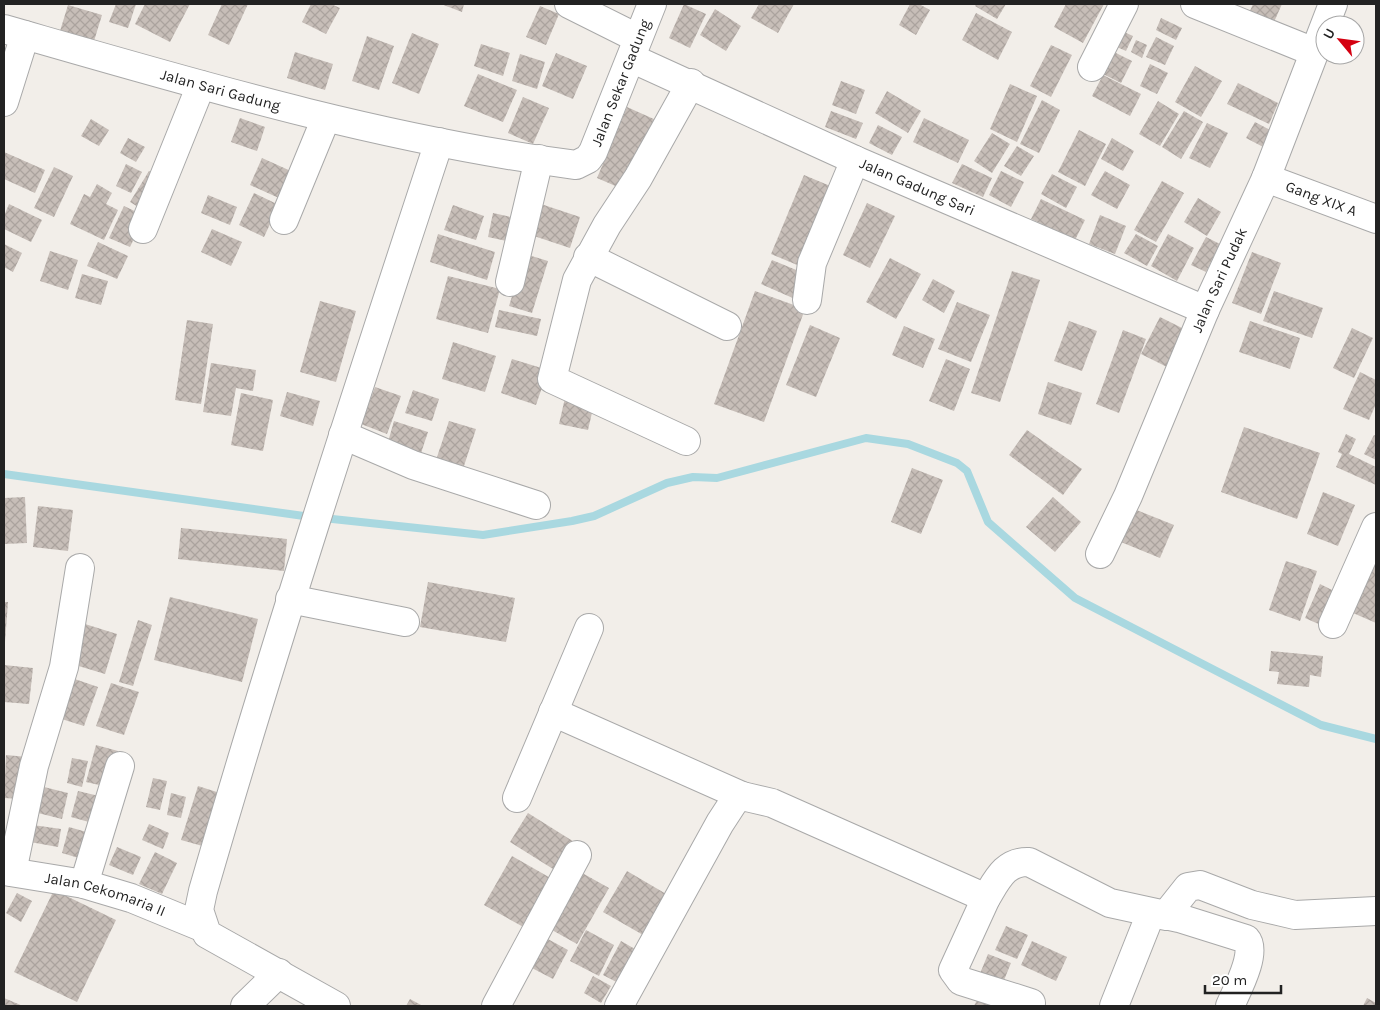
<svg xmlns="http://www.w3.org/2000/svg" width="1380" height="1010" font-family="Karla,sans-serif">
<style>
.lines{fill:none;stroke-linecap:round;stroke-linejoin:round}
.stream{stroke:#a9d8e0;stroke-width:8}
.building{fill:url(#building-cross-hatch)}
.minor-casing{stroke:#a9a9a9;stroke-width:30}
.minor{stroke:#fff;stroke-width:28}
.labels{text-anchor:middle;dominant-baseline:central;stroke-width:4.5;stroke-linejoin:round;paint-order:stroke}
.street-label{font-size:15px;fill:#222;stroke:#fff}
</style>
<defs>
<pattern id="building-cross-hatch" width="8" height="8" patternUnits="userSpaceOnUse" patternTransform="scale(1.25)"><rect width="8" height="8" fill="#c7beb8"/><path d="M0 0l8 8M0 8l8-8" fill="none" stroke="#aba39e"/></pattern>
</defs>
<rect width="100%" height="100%" fill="#f2eee9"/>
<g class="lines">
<path class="stream" d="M4,474L311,517
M323,518L483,535L572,521L594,516L667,483L693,477L717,478L866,438L908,444L957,463L967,471L988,522L1075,598L1321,725L1376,739"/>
</g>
<path class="building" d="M116,4H136L128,28L109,22Z
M145,4H190L170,42L135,24Z
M222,4H248L229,45L208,35Z
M311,4H331L340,8L326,34L302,22Z
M441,4H464L462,12Z
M684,4L706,14L690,48L669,38Z
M759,4H794L778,33L751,18Z
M910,4H919L930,10L916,35L899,25Z
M977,4H1006L997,19L975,6Z
M1066,4H1104L1083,43L1054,27Z
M1253,4H1282L1270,31L1246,20Z
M68,5L102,15L94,41L60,31Z
M540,6L559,14L546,45L526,37Z
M715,9L741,26L726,51L700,35Z
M976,13L1012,32L998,60L962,40Z
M1161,18L1182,28L1176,40L1156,30Z
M1115,28L1133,36L1126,51L1108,43Z
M412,33L439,44L419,94L392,83Z
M367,36L394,46L379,90L352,81Z
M1156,37L1174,46L1165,65L1146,57Z
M1136,40L1147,45L1142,58L1131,52Z
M481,44L510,53L503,76L474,66Z
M1051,45L1072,55L1051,97L1030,86Z
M1110,50L1132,61L1121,83L1099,72Z
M295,52L333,64L325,90L287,78Z
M556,53L587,66L573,99L542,86Z
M520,54L545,62L537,89L512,81Z
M1150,64L1168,73L1157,94L1140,86Z
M1195,66L1222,81L1201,117L1175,102Z
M478,74L517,90L503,122L464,106Z
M1103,75L1141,94L1130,116L1092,96Z
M841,81L865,90L856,114L832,105Z
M1238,83L1278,103L1269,124L1227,104Z
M1010,84L1037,96L1017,142L990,129Z
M887,91L921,111L908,133L875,113Z
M523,97L549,108L533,144L508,133Z
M1042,100L1060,110L1039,153L1020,144Z
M1158,101L1179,114L1160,146L1139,134Z
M627,107L656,120L627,191L597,178Z
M831,111L863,123L856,139L825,127Z
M1184,111L1203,122L1181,159L1162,147Z
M240,118L265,127L257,151L231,142Z
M924,118L969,140L958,163L913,142Z
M91,119L109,130L99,146L81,136Z
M1255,122L1276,133L1267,149L1246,138Z
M1207,123L1228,133L1210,168L1189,158Z
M878,125L902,137L892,155L869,143Z
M1079,130L1106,144L1085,186L1058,172Z
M992,133L1010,144L992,173L974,161Z
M128,138L145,147L136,162L120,153Z
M1112,138L1134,151L1123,171L1101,159Z
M1017,146L1034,156L1021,176L1004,166Z
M4,152L45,170L35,193L4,179Z
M262,158L293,172L281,199L250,185Z
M126,164L142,172L131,193L116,186Z
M962,164L992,178L983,197L952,183Z
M54,167L73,176L54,217L34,208Z
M149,171L162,179L143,210L130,202Z
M1001,171L1024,182L1011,207L989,195Z
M1105,171L1130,185L1117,209L1091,195Z
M1052,174L1077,187L1066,208L1041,194Z
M804,175L835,188L802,267L771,254Z
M1162,181L1184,193L1156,242L1134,230Z
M97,184L112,193L106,204L118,210L104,240L70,224L84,194L90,197Z
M254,193L279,205L264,237L239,225Z
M208,195L237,207L230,225L201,213Z
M1198,198L1221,212L1207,236L1184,222Z
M1041,199L1085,220L1075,240L1031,219Z
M535,202L580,217L570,248L525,233Z
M867,203L895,216L870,268L843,255Z
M9,204L42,220L31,242L4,229V216Z
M453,205L484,216L476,240L444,230Z
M124,206L145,216L130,247L109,238Z
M493,213L515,218L511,242L488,237Z
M1100,215L1126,226L1115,254L1089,244Z
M212,229L242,242L231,266L201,252Z
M438,234L495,252L487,280L430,262Z
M1136,234L1158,246L1147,266L1124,253Z
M1168,234L1194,248L1177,281L1151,266Z
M1206,237L1220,244L1206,272L1191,265Z
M98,242L128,256L117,279L87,266Z
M4,244L22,253L13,272L4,267Z
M50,251L78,260L68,290L40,281Z
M1252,252L1281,263L1261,314L1232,303Z
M525,254L548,261L532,313L509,306Z
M890,258L921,274L896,319L866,302Z
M772,260L806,274L795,299L761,284Z
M1012,271L1040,280L1000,402L971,393Z
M82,274L108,281L101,305L75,298Z
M448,276L500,289L488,333L436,319Z
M933,279L955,291L944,313L922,300Z
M755,291L805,309L764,422L714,404Z
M1274,291L1323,308L1312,338L1263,321Z
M320,301L356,311L336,382L300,372Z
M957,302L990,315L971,362L938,349Z
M499,310L541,319L537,336L495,327Z
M1160,317L1188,331L1169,368L1141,354Z
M187,320L213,324L201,404L175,400Z
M1069,321L1097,331L1082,371L1054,361Z
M1250,321L1300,338L1290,369L1239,352Z
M810,325L840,338L816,397L786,385Z
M904,326L935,339L923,368L892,355Z
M1352,328L1373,338L1354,378L1333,368Z
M1123,330L1146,339L1119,413L1096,404Z
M453,342L496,356L485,392L442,379Z
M512,359L548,370L536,405L501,393Z
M946,359L970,369L954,411L929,401Z
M211,363L256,370L253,391L236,388L231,416L203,412Z
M1360,372L1376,380V404L1369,420L1343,409Z
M1048,382L1082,393L1071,425L1038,414Z
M375,387L401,396L387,434L361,424Z
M413,390L439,399L432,421L405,413Z
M287,392L320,401L313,426L280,416Z
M241,393L273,400L263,451L231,445Z
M565,398L594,404L588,430L559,424Z
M394,421L428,432L421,453L388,442Z
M449,421L476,429L463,469L436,460Z
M1244,427L1320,453L1297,519L1221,492Z
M1027,430L1082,469L1063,495L1009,455Z
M1346,434L1356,439L1349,454L1376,467V485L1336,467L1342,454L1338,452Z
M1374,435L1376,436V460L1364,454Z
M912,468L943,480L921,534L891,522Z
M1323,492L1355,505L1338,546L1307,534Z
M25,497L27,543L4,544V498Z
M1053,497L1081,522L1055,552L1026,527Z
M38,506L73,510L68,551L33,547Z
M1129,507L1174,525L1160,558L1116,540Z
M181,528L287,539L284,571L178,559Z
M1376,560V623L1353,613Z
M1286,561L1317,571L1300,621L1269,610Z
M428,582L515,598L506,642L420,627Z
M1320,584L1338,593L1323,626L1305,618Z
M170,597L258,619L242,682L154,660Z
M4,602H8L5,642H4Z
M138,620L152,625L133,686L119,682Z
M85,624L117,634L105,674L72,664Z
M1271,651L1323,656L1321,677L1310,675L1309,687L1277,684L1279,672L1269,671Z
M4,665L33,668L29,704L4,702Z
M66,676L98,687L84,726L52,716Z
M111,683L139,692L124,735L96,726Z
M96,745L118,751L108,787L86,782Z
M6,755L27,757L23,799L4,798Z
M72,758L88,761L82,787L67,783Z
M153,778L167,781L160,810L146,807Z
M40,786L68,793L62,819L34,812Z
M198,786L223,794L206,847L181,840Z
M78,791L103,797L96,824L71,817Z
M171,793L186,797L181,818L167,815Z
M528,813L579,845L561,874L510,842Z
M149,824L169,833L163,849L142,840Z
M33,825L61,829L58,847L30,842Z
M69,827L90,833L82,859L62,853Z
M117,847L141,857L133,875L109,865Z
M155,852L177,863L162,894L139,884Z
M512,856L554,880L527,929L484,905Z
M575,869L609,888L577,944L543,925Z
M627,871L673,898L650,939L603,912Z
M54,890L116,920L77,1002L14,972Z
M17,893L32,901L21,922L6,913Z
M1006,926L1028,935L1017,959L995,950Z
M586,930L614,945L599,976L570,961Z
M546,938L568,950L553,979L530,967Z
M621,941L642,953L624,986L603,975Z
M1032,941L1067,957L1056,981L1021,965Z
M988,954L1011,963L1002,985L979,976Z
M593,976L611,986L601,1003L584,993Z
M4,998L23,1006H4Z
M978,998L995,1006H974Z
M1367,998L1376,1003V1006H1363Z
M410,999L423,1006H406Z"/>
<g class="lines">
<g class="minor-casing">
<g id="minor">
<path d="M569,4L637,38"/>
<path d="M1195,4L1314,52"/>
<path id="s1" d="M4,29C192,83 382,140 576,165L588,159L593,152L652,4"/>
<path id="s2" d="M631,58L855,160L1205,310"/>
<path d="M1092,67L1124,4"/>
<path d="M4,102L25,35"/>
<path id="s3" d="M1266,178L1376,219"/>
<path d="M284,220L326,118"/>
<path d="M143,229L201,85"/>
<path d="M588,257L727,326"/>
<path d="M510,282L539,159"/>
<path d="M807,300L812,263L855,160"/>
<path d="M343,435L413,465L536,505"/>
<path d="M686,441L552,379L577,280L607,225L638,178L691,83"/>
<path id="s4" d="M1100,554L1128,496L1205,310L1266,178L1333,4"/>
<path d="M290,599L405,622"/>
<path d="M1333,624L1376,527"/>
<path d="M553,712L742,796"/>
<path d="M517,798L589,628"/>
<path id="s5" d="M4,871L84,884L131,898L204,928"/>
<path d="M12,872L34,766L64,667L80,568"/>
<path d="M84,884L120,766"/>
<path d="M986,898L953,970L961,981L1031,1003"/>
<path d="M1165,916L1188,887L1200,885L1252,905L1295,915L1376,911"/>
<path d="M245,1006L279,973"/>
<path d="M336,1006L207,934L199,910L203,891C276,639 357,391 439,142"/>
<path d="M496,1006L577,855"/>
<path d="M619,1006L720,823L735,800L742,796L772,803L986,898C997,880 1005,861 1029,862L1110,903L1179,918L1246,939C1258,952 1236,992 1230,1006"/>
<path d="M1114,1006L1151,913"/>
</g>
</g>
<use href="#minor" class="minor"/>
</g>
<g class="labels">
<g class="street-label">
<text stroke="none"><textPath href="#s1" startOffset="685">Jalan Sekar Gadung</textPath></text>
<text stroke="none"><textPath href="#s1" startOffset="225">Jalan Sari Gadung</textPath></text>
<text stroke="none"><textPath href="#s2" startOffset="314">Jalan Gadung Sari</textPath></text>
<text stroke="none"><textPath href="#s3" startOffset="59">Gang XIX A</textPath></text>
<text stroke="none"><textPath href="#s4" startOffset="299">Jalan Sari Pudak</textPath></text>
<text stroke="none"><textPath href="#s5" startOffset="104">Jalan Cekomaria II</textPath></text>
</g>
</g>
<rect width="1380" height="1010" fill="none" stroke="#222222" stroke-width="10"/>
<g transform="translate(1340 40) rotate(299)"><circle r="24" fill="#ffffff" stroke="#a7a7a7"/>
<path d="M0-4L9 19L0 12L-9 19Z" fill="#d40011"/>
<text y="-8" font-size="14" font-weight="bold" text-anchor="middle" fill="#222222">U</text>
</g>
<path d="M1205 985v8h76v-8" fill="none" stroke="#222222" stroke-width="2.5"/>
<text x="1212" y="985" font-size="15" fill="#222222" stroke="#ffffff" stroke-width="4" paint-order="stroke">20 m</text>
</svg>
